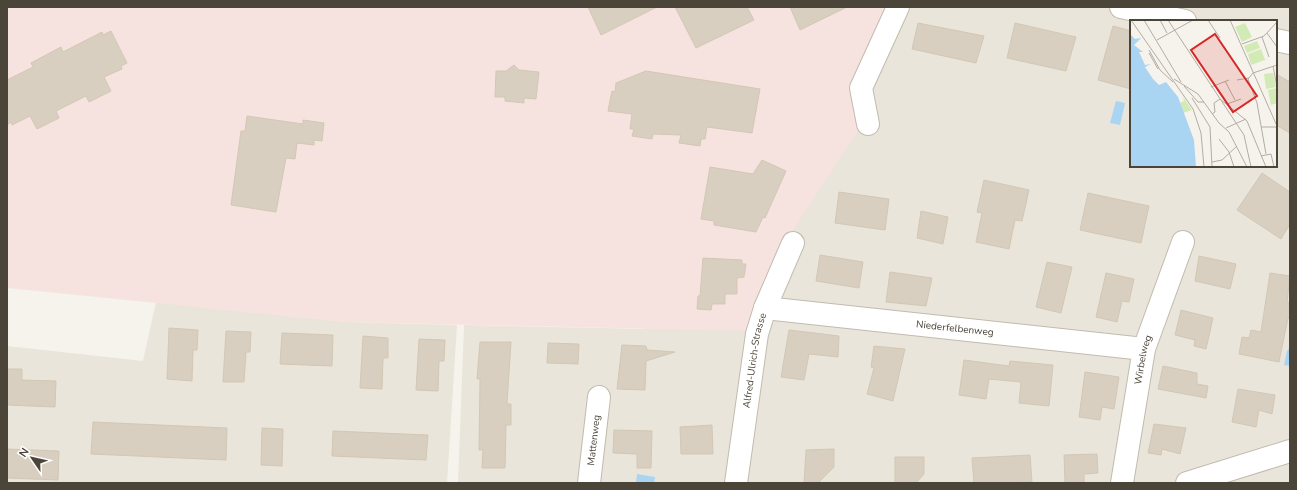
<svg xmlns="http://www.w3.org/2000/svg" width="1297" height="490" font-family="'Nunito Sans',sans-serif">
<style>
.residential{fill:#eae5da;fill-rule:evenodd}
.medical{fill:#f6e3e0}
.water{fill:#a9d4f2}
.building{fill:#d8cfc1;stroke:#d3c7b4}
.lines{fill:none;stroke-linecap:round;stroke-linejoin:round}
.minor-casing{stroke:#c2bbae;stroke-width:24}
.minor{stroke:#fff;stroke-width:22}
.labels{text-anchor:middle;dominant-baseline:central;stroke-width:3;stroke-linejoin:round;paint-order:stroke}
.street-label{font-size:10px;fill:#4b4439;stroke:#fff}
.inset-river{fill:none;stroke:#a9d4f2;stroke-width:2}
.inset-road{fill:none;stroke:#b2ada4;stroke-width:1}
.view{fill:#d62828;fill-opacity:0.15;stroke:#d62828;stroke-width:2}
.inset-edge{fill:none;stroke:#4b4439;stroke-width:2}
</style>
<rect width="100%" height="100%" fill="#f6f3ec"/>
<path class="residential" d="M7,7H1290V483H458L464,325L646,329ZM1131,21H1276V166H1131Z
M156,302L347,322L457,325L447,483H7V346L143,361Z"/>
<path class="medical" d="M7,7H890L860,127L790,234L747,331L347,322L7,288Z"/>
<path class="water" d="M1116,101L1125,103L1120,125L1110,123Z
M1290,347V366L1284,365L1287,351Z
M637,474L655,477L654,483H636Z"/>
<path class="building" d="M588,7H657L601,35Z
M675,7H747L754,20L696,48Z
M790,7H847L800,30Z
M918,23L984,36L976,63L912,49Z
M1015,23L1076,37L1066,71L1007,58Z
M1113,26L1131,31V89L1098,80Z
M111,31L127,63L121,66L122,69L104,77L111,91L89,102L86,96L56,111L59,118L37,129L30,116L12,125L11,122L7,125V80L33,67L31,63L61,47L63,52L102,32L103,35Z
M514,65L519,70L539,72L536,99L524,98V103L505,101V97H495L496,71H506Z
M646,71L760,89L752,133L707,127L705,139H701L700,146L679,143L681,135L653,134L652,139L632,136L634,129H630L632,114L608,111L612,91L615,92L616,83Z
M1276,74L1290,82V133L1276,125Z
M247,116L303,124V120L324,123L322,141L314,140V145L297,143L295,159L286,158L276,212L231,205L241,131H245Z
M762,160L786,171L765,218L763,217L756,232L714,225V221L701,219L710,167L753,174Z
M1262,173L1290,192V224L1281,239L1237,210Z
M984,180L1029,190L1022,221L1015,220L1009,249L976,242L982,213L977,212Z
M839,192L889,199L885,230L835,223Z
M1088,193L1149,206L1141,243L1080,230Z
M921,211L948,217L943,244L917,238Z
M820,255L863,262L859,288L816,281Z
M1199,256L1236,264L1230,289L1195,281Z
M703,258L742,260V264H746L744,277L737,278V294H725V304H712L711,310L697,309L698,296H700Z
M1047,262L1072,267L1061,313L1036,307Z
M890,272L932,278L926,306L886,302Z
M1106,273L1134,279L1129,302L1122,301L1117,322L1096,317Z
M1270,273L1290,276L1287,302L1290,303V319L1288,318L1279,362L1239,354L1242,337L1249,338L1251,330L1261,332Z
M1181,310L1213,318L1206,349L1194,346L1195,340L1175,335Z
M169,328L198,330L197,350H193L192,381L167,379Z
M789,330L839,336L838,357L809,354L804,380L781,377Z
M226,331L251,332L250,352H246L244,382H223Z
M282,333L333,335L332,366L280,364Z
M363,336L388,338V358H383L382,389L360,388Z
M419,339L445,340L444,361H439L438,391L416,390Z
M480,342H511L507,404H511V425H506L505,468H482L483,450H479L480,379H477Z
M548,343L579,344L578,364L547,363Z
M622,345L646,346L647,350L675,352L646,361L645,390L617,389Z
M874,346L905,349L893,401L867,394L874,368L871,367Z
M964,360L1009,366L1010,361L1053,365L1049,406L1019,403L1021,382L989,379L986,399L959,395Z
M1163,366L1197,373V384L1208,386L1206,398L1158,389Z
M7,369H22V380L56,381L55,407L7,405Z
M1085,372L1119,377L1114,409L1102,407L1100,420L1079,417Z
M1238,389L1275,395L1272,414L1259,410L1256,427L1232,422Z
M93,422L227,428L226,460L91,454Z
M1154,424L1186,428L1180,454L1162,449L1161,455L1148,453Z
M712,425L713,454H681L680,427Z
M262,428L283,429L282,466L261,465Z
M614,430L652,431L651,468H637V454L613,453Z
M333,431L428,435L426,460L332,456Z
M7,449L59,451L58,480L7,478Z
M834,449V467L818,483H804L806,450Z
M1097,454L1098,473L1084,474V483H1065L1064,455Z
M1030,455L1032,482L974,483L972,458Z
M895,457H924V474L916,483H895Z"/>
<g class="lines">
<g class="minor-casing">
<g id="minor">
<path d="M1121,7L1185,21"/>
<path d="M1276,40L1290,43"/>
<path d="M868,124L861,88L898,7"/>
<path id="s1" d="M765,308L1144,349"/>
<path id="s2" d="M589,483L599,397"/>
<path id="s3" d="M736,483L757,334L765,308L793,243"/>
<path id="s4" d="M1122,483L1144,349L1183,242"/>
<path d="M1187,483L1290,451"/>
</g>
</g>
<use href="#minor" class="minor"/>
</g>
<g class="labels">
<g class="street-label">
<text stroke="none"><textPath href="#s1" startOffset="191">Niederfelbenweg</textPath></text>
<text stroke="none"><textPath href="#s3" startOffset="124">Alfred-Ulrich-Strasse</textPath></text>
<text stroke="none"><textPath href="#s4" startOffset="125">Wirbelweg</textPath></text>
<text stroke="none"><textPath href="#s2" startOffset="43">Mattenweg</textPath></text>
</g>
</g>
<g transform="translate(1130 20)">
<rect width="147" height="147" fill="#f6f3ec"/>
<path d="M115,3L122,17L112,22L105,7ZM127,21L130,28L117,33L114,26ZM131,29L135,40L121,45L118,34ZM143,53L146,67L136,69L134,54ZM147,68V83L141,85L138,70ZM53,77L62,90L53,93L50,83L54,81Z" fill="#d2eab5"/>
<path d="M0,14L5,19L11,18L4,25L13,32H9L15,45L21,44L15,47L23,59L29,65L36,62L48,77L64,120L66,147H0Z" fill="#a9d4f2"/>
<path class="inset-river" d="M0,49L14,95L44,147M0,91L42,147M0,119L33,147"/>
<path class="inset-road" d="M1,0L63,89L71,113L74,147M14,0L51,62M30,0L37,13M38,0L114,115L121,147M78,0L90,18M100,0L147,106M137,13L147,27M132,17L139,37M27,20L63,0M112,24L134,16L147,2M19,30L30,50L43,62M19,33L28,49M143,46L147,67M44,59L68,74L89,103L99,112L117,147M107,60L119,58M95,61L105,80M54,66L68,82H74M81,67L99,60M62,78L80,107L82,147M97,84L111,79M82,94L85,92L84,83L90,79L117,101L136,147M131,107H147M96,108L116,99M89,119L99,132L104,147M136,134L127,83L118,59L123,53L147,45M131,136L141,134L144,147M82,142L92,140L107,126"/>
<path class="view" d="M85,14L127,76L103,92L61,30Z"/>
<rect width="147" height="147" class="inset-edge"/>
</g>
<rect width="1297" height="490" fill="none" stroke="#4b4439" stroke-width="16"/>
<g transform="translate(32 458) rotate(304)" stroke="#ffffff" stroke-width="3" paint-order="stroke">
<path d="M0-3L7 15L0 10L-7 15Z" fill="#4b4439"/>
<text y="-6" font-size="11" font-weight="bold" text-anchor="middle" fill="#4b4439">N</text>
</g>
</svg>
